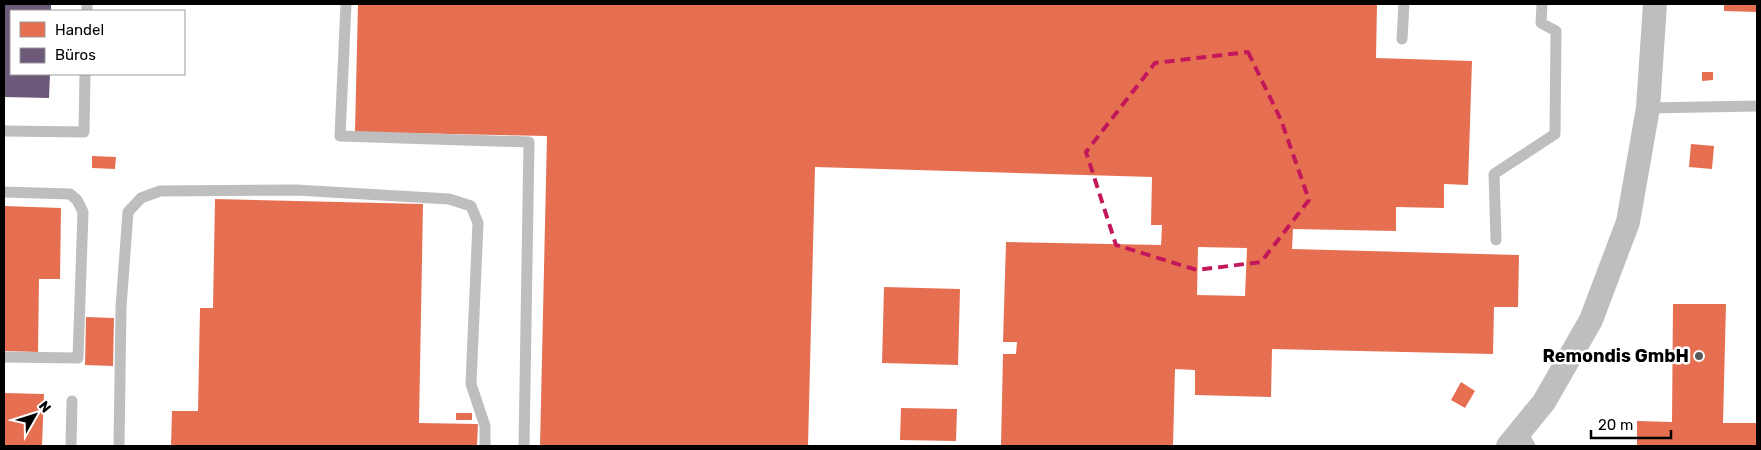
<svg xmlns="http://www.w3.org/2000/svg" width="1761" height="450" font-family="Rubik,sans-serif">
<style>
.shops{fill:#e76f51;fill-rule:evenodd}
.offices{fill:#6d597a}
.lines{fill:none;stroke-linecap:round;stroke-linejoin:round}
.service{stroke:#bebebe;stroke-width:11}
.minor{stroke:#bebebe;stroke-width:24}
.marked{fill:none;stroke:#c2185b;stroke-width:4;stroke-dasharray:10 6;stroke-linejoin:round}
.poi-dot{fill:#595959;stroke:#fff;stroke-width:2}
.labels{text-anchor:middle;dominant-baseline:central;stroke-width:5;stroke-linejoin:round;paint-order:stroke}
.poi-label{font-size:18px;font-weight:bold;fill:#000;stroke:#fff;text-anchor:end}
</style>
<rect width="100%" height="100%" fill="#fff"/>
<path class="shops" d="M358,4H1377L1376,58L1472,61L1468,185L1444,184V208L1396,207V231L1293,229L1292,249L1519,255L1518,307H1494L1493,354L1272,349L1271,397L1195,395V370L1175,369L1173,446H1001L1003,354H1016L1017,342H1003L1006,242L1161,245L1162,225H1151L1152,177L815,167L808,446H540L547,136L355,132ZM1198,247L1247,248L1245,296L1197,295Z
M1724,4H1757V12L1724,11Z
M1702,72H1713V80L1702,81Z
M1691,144L1714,146L1712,169L1689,167Z
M92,156L116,157L115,169L92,168Z
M215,199L423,204L419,423L478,424L477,446H171L172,411H198L200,308H213Z
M4,206L61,208L60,279H39L38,352L4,351Z
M884,287L960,289L958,365L882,363Z
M1673,304H1726L1723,423H1757V446H1637V421L1672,422Z
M86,317L114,318L113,366L85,365Z
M1461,382L1475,391L1465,408L1451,400Z
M4,393L44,394L42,446L4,445Z
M901,408L957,409L956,441L900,440Z
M456,413H472V420H456Z"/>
<path class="offices" d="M4,4H51V11H11V74H50L49,98L4,97Z"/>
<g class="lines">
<path class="service" d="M346,4L340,136L529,142L524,446
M87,11V4
M1402,39L1404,4
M1648,108L1757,106
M4,131L84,132L85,74
M4,192L70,194L77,200L83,212L78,358L4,357
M1496,240L1494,174L1555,134L1556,31L1541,23L1542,4
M1521,430L1530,446
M71,446L72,401
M119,446L121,307L128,212L141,198L160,191L296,190L449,199L471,206L478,223L471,384L485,426V446"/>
<path class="minor" d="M1508,446L1544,402L1591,320L1628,222L1648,108L1655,4"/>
</g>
<path class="marked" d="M1248,52L1281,120L1309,200L1261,262L1197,270L1116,245L1086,152L1155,63Z"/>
<circle class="poi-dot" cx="1699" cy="356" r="5"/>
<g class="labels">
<g class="poi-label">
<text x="1689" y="356">Remondis GmbH</text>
</g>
</g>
<rect width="1761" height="450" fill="none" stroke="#000000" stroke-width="10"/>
<rect x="10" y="10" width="175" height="65" fill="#ffffff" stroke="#999999"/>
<rect x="20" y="22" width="25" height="15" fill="#e76f51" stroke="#999999"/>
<text x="55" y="35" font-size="15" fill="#000000">Handel</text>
<rect x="20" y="48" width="25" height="15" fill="#6d597a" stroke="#999999"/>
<text x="55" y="60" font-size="15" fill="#000000">Büros</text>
<g transform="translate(35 415) rotate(51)" stroke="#ffffff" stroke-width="4" paint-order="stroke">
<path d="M0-4L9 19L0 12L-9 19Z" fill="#000000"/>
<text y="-8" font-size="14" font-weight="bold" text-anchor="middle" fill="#000000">N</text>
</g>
<path d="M1591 430v8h80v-8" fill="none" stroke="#000000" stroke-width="2.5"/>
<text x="1598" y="430" font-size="15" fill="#000000" stroke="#ffffff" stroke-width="4" paint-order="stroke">20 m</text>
</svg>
